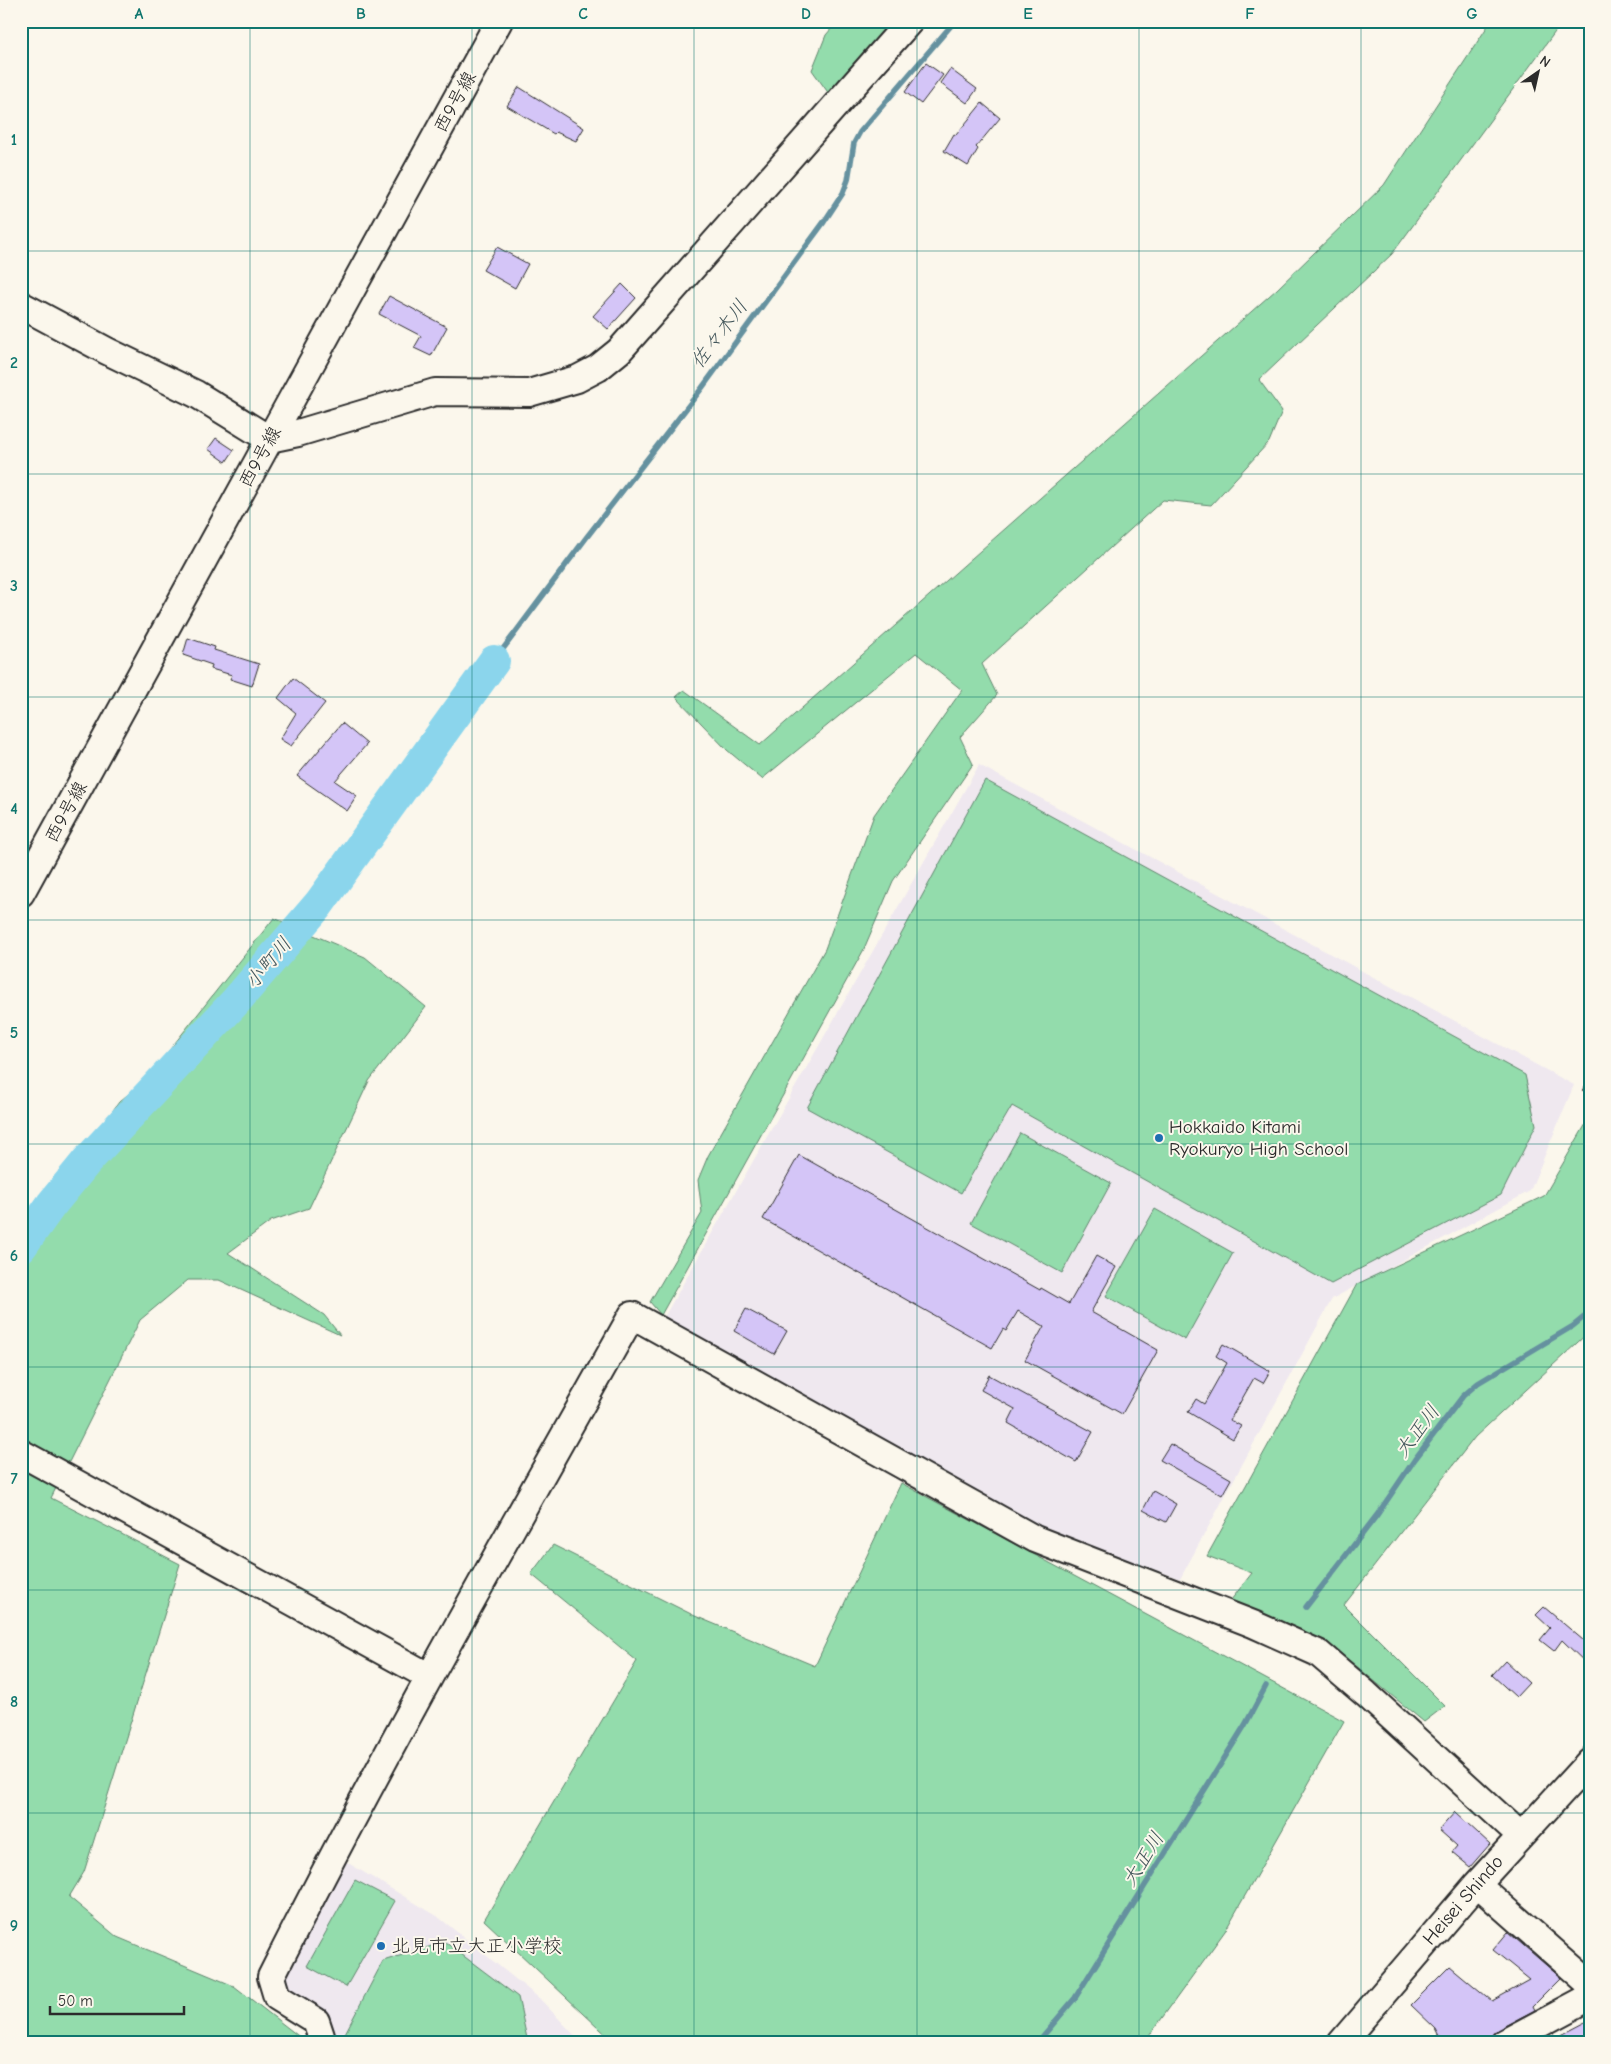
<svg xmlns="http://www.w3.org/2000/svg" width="1611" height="2064" font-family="'Comic Neue','Klee One',sans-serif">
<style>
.built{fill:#efe8ef}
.green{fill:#93dcac;stroke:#5f846c}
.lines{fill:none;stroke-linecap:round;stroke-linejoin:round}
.stream{stroke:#65919f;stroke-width:5.5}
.river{stroke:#8bd5ec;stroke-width:32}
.building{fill:#d4c5f7;stroke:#2b2b2b}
.minor-casing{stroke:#2b2b2b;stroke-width:30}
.path{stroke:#2b2b2b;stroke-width:3;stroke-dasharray:5 4;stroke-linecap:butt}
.minor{stroke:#fbf7ec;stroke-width:26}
.grid{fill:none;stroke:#0f766e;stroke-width:1;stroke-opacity:0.55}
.poi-dot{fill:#1f6fb2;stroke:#fbf7ec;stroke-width:2}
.labels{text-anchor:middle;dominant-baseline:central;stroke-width:4;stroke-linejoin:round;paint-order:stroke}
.street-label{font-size:19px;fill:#2b2b2b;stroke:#fbf7ec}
.poi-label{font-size:19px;fill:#2b2b2b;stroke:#fbf7ec;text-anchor:start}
.water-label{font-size:20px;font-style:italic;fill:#43565b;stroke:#fbf7ec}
.neatline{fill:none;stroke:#0f766e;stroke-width:2}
.grid-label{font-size:16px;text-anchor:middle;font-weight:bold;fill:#0f766e}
</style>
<rect width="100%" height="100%" fill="#fbf7ec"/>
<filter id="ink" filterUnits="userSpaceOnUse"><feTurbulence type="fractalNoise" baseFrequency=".02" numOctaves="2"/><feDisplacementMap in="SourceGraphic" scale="10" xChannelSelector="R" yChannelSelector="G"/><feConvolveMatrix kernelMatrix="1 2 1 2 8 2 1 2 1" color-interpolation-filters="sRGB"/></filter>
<g filter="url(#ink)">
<path class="built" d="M979,765L1574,1085L1530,1191L1332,1299L1180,1579L1043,1528L663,1319Z
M333,1854L437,1916L539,1998L582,2043H318L277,1997Z"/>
<path class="green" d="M838,21H909L837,105L812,70L826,35Z
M1491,21H1563L1392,254L1259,380L1282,411L1269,442L1211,505L1163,500L982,664L997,695L960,737L973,764L893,881L863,951L661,1315L650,1302L702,1213L698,1180L708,1156L825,949L874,815L962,690L916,653L762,779L727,750L676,697L684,690L760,745L1277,289L1384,185Z
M985,780L1525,1075L1536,1125L1501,1195L1331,1284L1012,1106L961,1193L807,1108Z
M274,918L365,957L426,1007L369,1081L309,1208L271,1221L228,1253L324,1315L340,1335L219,1280H188L140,1320L51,1498L180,1564L84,1872L69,1897L117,1937L234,1986L306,2042L21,2043V1236L119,1102L148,1077Z
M1590,1117V1331L1475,1437L1344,1605L1445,1706L1424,1722L1327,1642L1231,1600L1252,1573L1207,1556L1357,1284L1544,1196Z
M1020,1133L1111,1183L1062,1273L971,1223Z
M1155,1209L1233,1253L1185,1340L1106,1296Z
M901,1483L1344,1721L1225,1931L1144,2043H615L484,1920L637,1661L531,1574L553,1545L695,1616L815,1666Z
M355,1880L395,1901L346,1987L307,1966Z
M445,1942L518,1997L528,2043H340L383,1961Z"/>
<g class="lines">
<path class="stream" d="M494,661L586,538L702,388L824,222L843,193L848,180L854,143L860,132L955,21
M1306,1607L1377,1515L1415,1459L1463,1396L1478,1383L1573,1326L1590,1312
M1037,2043L1075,1998L1245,1725L1266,1686"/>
<path class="river" d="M21,1247L51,1205L87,1161L236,1001L319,904L494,661"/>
</g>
<path class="building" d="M926,63L943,75L921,104L905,92Z
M950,69L977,89L967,103L940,83Z
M519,87L584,128L576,141L556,132L554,134L507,106Z
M982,103L1000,118L976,147L978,149L968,166L944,151L954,134L956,135Z
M497,247L528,264L515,288L483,270Z
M622,284L636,298L608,329L593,316Z
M389,296L447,327L431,356L414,348L421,336L379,314Z
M216,438L234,450L226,462L208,449Z
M188,638L215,647L214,650L259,664L252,686L230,679L232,675L211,669L212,665L183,655Z
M293,678L325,703L291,746L280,739L296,713L278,698Z
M342,723L367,744L335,781L357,796L347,811L297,776Z
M799,1155L1040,1290L1041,1288L1069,1304L1096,1256L1116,1267L1091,1312L1158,1350L1122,1414L1025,1360L1044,1326L1018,1311L1006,1331L1003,1329L992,1348L763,1219Z
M746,1309L787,1331L774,1354L734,1331Z
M1223,1344L1270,1371L1263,1383L1254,1378L1230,1420L1241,1426L1233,1439L1188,1412L1196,1399L1204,1404L1227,1363L1216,1356Z
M989,1375L1093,1432L1076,1462L1008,1423L1015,1409L981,1390Z
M1170,1444L1231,1479L1222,1495L1160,1460Z
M1153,1491L1176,1504L1166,1522L1143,1510Z
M1544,1607L1590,1646V1667L1562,1640L1554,1651L1540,1640L1550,1628L1536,1615Z
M1505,1661L1529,1683L1516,1697L1492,1675Z
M1455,1812L1490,1844L1470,1867L1452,1852L1457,1846L1439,1830Z
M1508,1932L1561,1978L1533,2006L1535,2010L1497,2030L1491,2037L1480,2043H1443L1436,2029L1411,2005L1450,1966L1492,2001L1530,1980L1493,1950Z
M1590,2020V2043H1546Z"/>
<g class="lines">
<g class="minor-casing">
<path id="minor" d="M21,305L107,351L196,394L269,439L298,433L435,392L529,393L577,379L598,368L619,351L910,21
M21,893L499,21
M21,1453L428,1676
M1477,1884L1590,1984
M318,2043L321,2036L316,2021L277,1997L271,1977C384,1752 509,1534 632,1315L1035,1539L1253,1624L1318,1653L1366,1694L1520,1835
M1341,2043L1477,1884L1590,1761
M1504,2043L1590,1997"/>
</g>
<path class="path" d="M1583,1091L1590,1080"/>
<use href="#minor" class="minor"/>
</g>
</g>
<path class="grid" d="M250,21V2043M472,21V2043M694,21V2043M917,21V2043M1139,21V2043M1361,21V2043M21,251H1590M21,474H1590M21,697H1590M21,920H1590M21,1144H1590M21,1367H1590M21,1590H1590M21,1813H1590"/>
<g class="poi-dot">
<circle cx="1159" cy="1138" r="5"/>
<circle cx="381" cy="1946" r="5"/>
</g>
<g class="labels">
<g class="street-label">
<text transform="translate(455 102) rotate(-61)">西9号線</text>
<text transform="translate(260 457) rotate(-61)">西9号線</text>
<text transform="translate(66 812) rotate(-61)">西9号線</text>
<text transform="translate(1463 1900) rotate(-49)">Heisei Shindo</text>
</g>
<g class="poi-label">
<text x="1169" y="1127">Hokkaido Kitami<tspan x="1169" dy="22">Ryokuryo High School</tspan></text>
<text x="391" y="1946">北見市立大正小学校</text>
</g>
<g class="water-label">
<text transform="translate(719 334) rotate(-53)">佐々木川</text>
<text transform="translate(268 963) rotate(-50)">小町川</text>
<text transform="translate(1417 1431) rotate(-53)">大正川</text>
<text transform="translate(1143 1859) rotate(-58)">大正川</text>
</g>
</g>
<rect width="1611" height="2064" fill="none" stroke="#fbf7ec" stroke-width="55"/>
<g transform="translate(1538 72) rotate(34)" stroke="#fbf7ec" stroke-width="4" paint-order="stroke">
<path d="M0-4L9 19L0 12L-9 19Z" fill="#2b2b2b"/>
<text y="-8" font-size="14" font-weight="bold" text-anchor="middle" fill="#2b2b2b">N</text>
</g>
<path d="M50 2006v8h134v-8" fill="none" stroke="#2b2b2b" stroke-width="2.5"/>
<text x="58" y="2006" font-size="15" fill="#2b2b2b" stroke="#fbf7ec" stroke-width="4" paint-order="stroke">50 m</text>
<rect x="28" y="28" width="1556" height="2008" class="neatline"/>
<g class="grid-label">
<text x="139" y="19">A</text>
<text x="361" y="19">B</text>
<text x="583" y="19">C</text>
<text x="806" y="19">D</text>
<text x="1028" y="19">E</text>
<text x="1250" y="19">F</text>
<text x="1472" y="19">G</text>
<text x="14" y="145">1</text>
<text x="14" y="368">2</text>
<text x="14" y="591">3</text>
<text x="14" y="814">4</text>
<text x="14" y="1038">5</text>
<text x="14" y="1261">6</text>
<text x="14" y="1484">7</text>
<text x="14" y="1707">8</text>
<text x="14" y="1931">9</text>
</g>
</svg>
